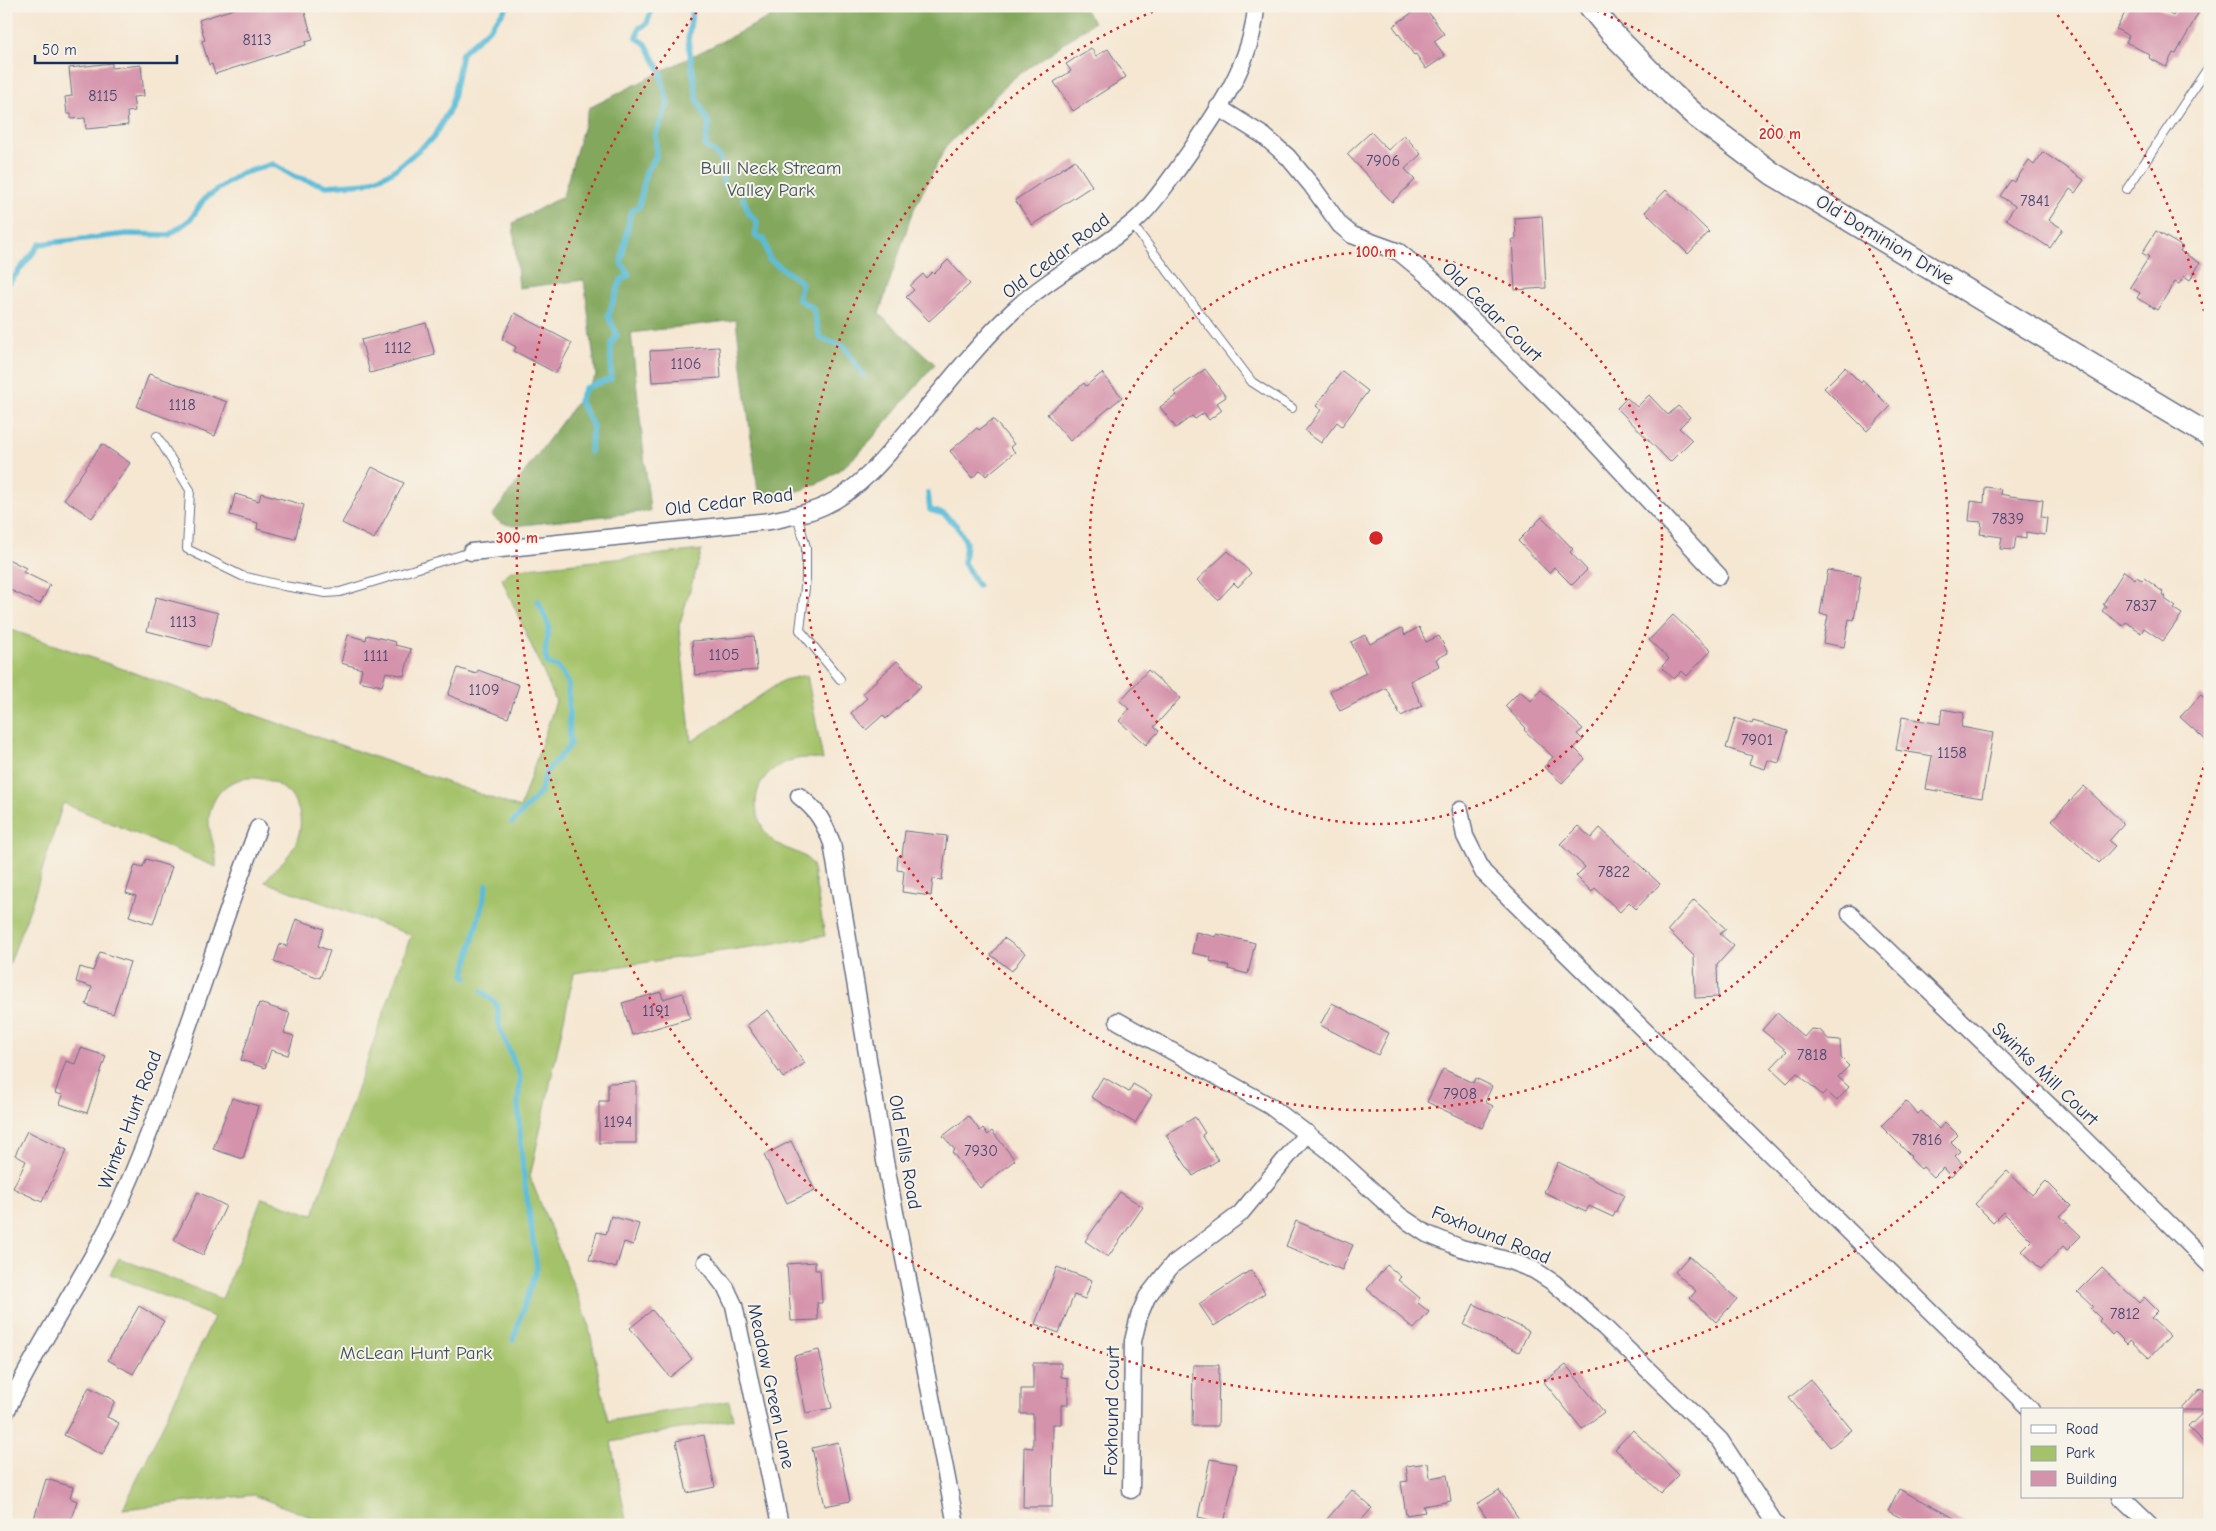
<svg xmlns="http://www.w3.org/2000/svg" width="2216" height="1531" font-family="'Comic Neue',sans-serif">
<style>
.green{fill:#a4c269;stroke:#607864}
.forest{fill:#83a85d;stroke:#4f6c5e}
.lines{fill:none;stroke-linecap:round;stroke-linejoin:round}
.stream{stroke:#5abcd8;stroke-width:5.5}
.building{fill:#d593ab}
.service-casing{stroke:#676f87;stroke-width:10}
.minor-casing{stroke:#676f87;stroke-width:19}
.secondary-casing{stroke:#676f87;stroke-width:25}
.service{stroke:#fff;stroke-width:8}
.minor{stroke:#fff;stroke-width:16}
.secondary{stroke:#fff;stroke-width:22}
.ring{fill:none;stroke:#d62828;stroke-width:2.5;stroke-dasharray:2.5 5}
.labels{text-anchor:middle;dominant-baseline:central;stroke-width:4;stroke-linejoin:round;paint-order:stroke}
.number-label{font-size:16px;fill:#4a4871}
.park-label{font-size:19px;fill:#3d5461;stroke:#f7f3e8}
.street-label{font-size:19px;fill:#1b2f5e;stroke:#f7f3e8}
.centre{fill:#d62828;stroke:#f7f3e8;stroke-width:2.5}
.ring-label{font-size:15px;text-anchor:middle;font-weight:bold;fill:#d62828;stroke:#f7f3e8;stroke-width:4;stroke-linejoin:round;paint-order:stroke}
</style>
<rect width="100%" height="100%" fill="#f7f3e8"/>
<filter id="ink" filterUnits="userSpaceOnUse"><feTurbulence type="fractalNoise" baseFrequency=".02" numOctaves="2"/><feDisplacementMap in="SourceGraphic" scale="10" xChannelSelector="R" yChannelSelector="G"/><feConvolveMatrix kernelMatrix="1 2 1 2 8 2 1 2 1" color-interpolation-filters="sRGB"/></filter>
<filter id="wash" filterUnits="userSpaceOnUse"><feTurbulence type="fractalNoise" baseFrequency=".0096" numOctaves="4" result="noise"/><feDisplacementMap in="SourceGraphic" scale="20" xChannelSelector="R" yChannelSelector="G"/><feGaussianBlur stdDeviation="1.12" result="paint"/><feColorMatrix in="noise" values="0 0 0 0 0 0 0 0 0 0 0 0 0 0 0 0 0 1.4 0 .05"/><feComposite in="paint" operator="in"/></filter>
<g filter="url(#wash)">
<rect width="100%" height="100%" fill="#f5e7d2"/>
<path class="green" d="M702,550L679,626L691,742L784,680L807,675L823,760C784,750 743,780 760,822C772,854 798,845 812,864L825,936L574,973L530,1177L588,1322L608,1421L729,1401L733,1419L611,1442L627,1525H332L253,1495L123,1509L214,1317L110,1274L119,1258L222,1299L262,1198L313,1215L411,935L265,882C274,867 291,858 297,840C319,781 227,750 210,811C205,830 218,847 216,867L63,803L31,906L6,973V628L520,808L556,701L502,579L511,571L518,569Z"/>
<path class="forest" d="M792,6H1082L1094,22L1011,80L945,148L912,213L879,314L935,364L865,447L846,465L825,480L802,490L759,500L736,320L631,333L650,511L514,526L501,523L492,516L596,376L584,280L519,288L513,223L563,196L589,108Z"/>
<g class="lines">
<path class="stream" d="M693,6L688,40L697,100L709,124L705,146C723,157 722,162 723,182
M743,198L749,213L757,222L755,236L764,239L769,259L802,283L798,299L813,308L820,338L844,346L863,375
M6,287L40,244L127,234L169,235L191,219L204,199L240,174L273,164L295,177L327,186L366,183L392,172L433,138L451,107L462,53L490,28L508,6
M590,452L593,426L579,401L585,388L611,379V344L617,335L608,316L621,280L629,275L621,263L631,211L639,207L646,172L656,157V133L668,104L660,70L646,44L637,38L639,28L647,24L651,11L648,6
M928,493L930,510L944,514L957,526L966,542L964,563L978,586
M512,823L540,793L546,772L570,745L568,682L557,667L547,663L545,653L549,626L538,601
M467,977L464,975L487,885
M482,991L497,1005L500,1029L520,1076L518,1104L523,1170L537,1268L513,1340"/>
</g>
<g id="blocks">
<path class="building" d="M243,6H303L313,40L305,42L306,45L215,74L212,64L209,65L202,41L205,40L199,20Z
M1422,6H1424L1444,34L1434,41L1445,56L1426,69L1416,54L1414,55L1393,26Z
M2129,6H2155L2173,16L2179,6H2202L2176,54L2173,53L2166,67L2149,58L2150,55L2126,42L2129,36L2116,29Z
M1091,48L1096,56L1108,49L1126,77L1073,111L1054,82L1071,71L1066,64Z
M112,63V68L141,65L144,96L133,97L135,111L127,112L128,125L86,129L85,118L71,119V114H67L65,97L72,96L69,68Z
M1371,132L1388,150L1404,135L1421,154L1405,169L1415,180L1392,202L1347,154Z
M2043,152L2084,180L2075,193L2070,189L2049,220L2063,229L2050,248L2006,219L2015,206L2000,196L2011,180L2014,182L2029,161L2034,165Z
M1075,160L1092,186L1032,225L1015,200Z
M1666,190L1709,232L1688,254L1645,212Z
M1542,216L1546,288L1515,290L1512,239H1516L1515,218Z
M2156,231L2183,247L2180,251L2200,263L2190,280L2184,276L2179,284L2175,282L2157,310L2137,298L2140,293L2130,287L2149,257L2142,253Z
M948,260L970,284L929,321L906,297L914,290L910,286L923,274L926,278L932,272L934,274Z
M515,313L572,343L556,373L514,351L516,347L502,339Z
M426,323L435,355L370,373L361,340Z
M719,347L721,378L652,382L650,351Z
M1845,367L1861,383L1863,380L1890,407L1867,431L1824,388Z
M1205,369L1226,397L1217,403L1222,410L1209,420L1204,413L1195,419L1192,416L1176,428L1160,407L1177,395L1174,392Z
M1342,371L1368,391L1342,426L1337,422L1321,443L1305,431L1321,410L1316,406Z
M1102,373L1122,397L1070,441L1047,414L1084,383L1086,386Z
M149,374L227,402L215,436L137,407Z
M1649,395L1668,415L1678,406L1690,417L1679,428L1692,440L1670,462L1617,408L1627,398L1637,407Z
M993,419L1014,444L1010,447L1015,452L986,476L981,470L972,478L950,451L977,428L979,430Z
M102,444L130,463L92,518L64,499Z
M372,467L404,483L374,539L342,523Z
M1985,487L2001,489L2000,494L2010,496L2043,500L2041,517L2047,518L2045,535L2026,532V539L2016,537L2014,550L2000,549L2002,537L1980,534L1982,522L1969,521L1971,501L1984,503Z
M261,493L304,505L295,539L257,529L258,523L230,515L235,494L259,501Z
M1542,517L1573,549L1570,552L1587,570L1572,585L1554,567L1549,573L1518,541Z
M1228,551L1251,573L1238,587L1234,583L1218,600L1197,580Z
M6,558L26,568L23,572L50,585L40,604L6,588Z
M1828,570L1861,576L1854,620L1849,619L1844,647L1823,643L1828,615L1820,614Z
M2124,571L2135,579L2136,577L2142,580L2144,578L2163,592L2162,594L2166,597L2165,599L2176,607L2174,609L2182,614L2163,641L2144,628L2141,633L2126,622L2123,626L2102,611L2106,606L2103,604Z
M156,597L218,613L210,647L147,631Z
M1673,615L1711,651L1687,676L1682,671L1674,679L1661,667L1669,659L1649,640Z
M1419,627L1426,642L1439,636L1448,653L1436,659L1439,666L1410,681L1422,706L1401,716L1386,688L1340,711L1330,691L1366,673L1351,642L1365,635L1370,644L1402,628L1405,635Z
M348,635L366,640L367,635L396,642L395,645L411,649L404,676L386,672L382,686L359,681L362,669L341,663Z
M754,636L757,670L695,675L692,641Z
M897,661L921,686L886,719L883,715L866,730L851,713L867,698L863,693Z
M458,668L476,674L478,670L519,685L508,718L448,695Z
M1148,670L1180,698L1154,727L1159,731L1146,745L1119,721L1129,709L1120,701Z
M1541,690L1583,729L1577,734L1583,740L1574,748L1585,759L1562,783L1544,767L1553,757L1524,730L1526,728L1505,706L1520,691L1531,701Z
M2201,695L2210,703V744L2180,717Z
M1942,709L1964,713L1961,727L1993,733L1982,798L1926,789L1932,756L1896,750L1902,717L1940,724Z
M1735,718L1752,724L1753,721L1788,731L1779,763L1768,760L1765,769L1749,764L1752,756L1726,748Z
M2084,786L2124,824L2109,841L2115,846L2099,863L2052,820Z
M1578,826L1591,838L1600,828L1660,884L1636,909L1629,902L1620,912L1595,888L1592,892L1576,876L1585,867L1560,844Z
M905,831L947,836L942,880L933,879L931,896L902,892L904,871L897,870L898,856H902Z
M146,859L172,867L153,924L129,916L136,896L126,893L135,865L143,867Z
M1694,900L1726,929L1720,934L1734,946L1717,965L1718,997L1695,998L1694,956L1668,930Z
M296,919L324,929L318,946L330,951L320,978L274,962L280,944L287,946Z
M1196,932L1216,937L1217,934L1255,943L1248,974L1228,969L1229,966L1210,961L1211,957L1192,953Z
M1004,938L1025,953L1012,971L991,955Z
M100,952L130,962L113,1014L86,1005L92,987L76,982L80,967L93,971Z
M661,992L663,999L683,993L690,1018L632,1035L622,1003Z
M259,1003L290,1013L284,1033L294,1036L288,1055L271,1050L265,1068L241,1060Z
M1332,1003L1389,1033L1378,1055L1320,1025Z
M768,1010L805,1063L783,1078L747,1025Z
M1777,1013L1804,1037L1811,1029L1820,1030L1828,1039L1840,1040L1841,1058L1849,1066L1838,1077L1849,1087L1837,1101L1826,1091L1822,1095L1797,1073L1787,1083L1771,1068L1787,1051L1762,1030Z
M81,1048L106,1056L87,1113L60,1104L63,1095L55,1093L66,1061L75,1064Z
M1443,1069L1473,1083L1475,1078L1492,1086L1485,1102L1493,1106L1482,1128L1427,1102Z
M1103,1077L1129,1092L1133,1084L1152,1095L1135,1123L1091,1097Z
M636,1082V1143H599V1101H608V1083Z
M232,1098L258,1106L243,1159L213,1149Z
M1906,1101L1918,1114L1921,1111L1939,1129L1945,1122L1958,1135L1951,1142L1960,1151L1955,1156L1963,1165L1951,1177L1943,1168L1934,1177L1923,1167L1921,1169L1910,1158L1911,1156L1881,1126Z
M969,1116L980,1131L983,1128L988,1135L992,1131L1015,1160L980,1188L952,1152L955,1150L943,1136Z
M1195,1117L1205,1133L1202,1135L1218,1160L1193,1176L1166,1135Z
M27,1131L67,1150L42,1202L13,1188L26,1161L15,1155Z
M791,1141L815,1190L787,1203L764,1155Z
M1558,1162L1624,1195L1613,1217L1589,1206L1586,1212L1544,1192Z
M2007,1171L2032,1195L2046,1181L2071,1206L2060,1216L2081,1236L2067,1250L2063,1246L2041,1269L2022,1251L2032,1241L2003,1212L1993,1222L1975,1204Z
M198,1192L226,1206L203,1255L174,1240Z
M1120,1192L1143,1207L1108,1257L1085,1241Z
M611,1216L639,1224L633,1245L624,1242L616,1268L589,1260L597,1232L606,1234Z
M1296,1221L1353,1245L1342,1270L1286,1246Z
M1689,1256L1737,1299L1716,1322L1690,1298L1696,1291L1675,1272Z
M815,1262V1270H820L822,1303H817L818,1320L791,1321L787,1264Z
M1387,1265L1401,1277L1398,1280L1420,1298L1417,1302L1429,1312L1414,1329L1367,1289Z
M1057,1267L1092,1280L1085,1299L1074,1295L1059,1333L1035,1324Z
M2102,1268L2139,1303L2144,1297L2158,1311L2151,1318L2170,1336L2149,1358L2130,1340L2127,1344L2115,1332L2112,1335L2099,1321L2101,1319L2090,1308L2093,1306L2078,1292Z
M1251,1270L1265,1293L1214,1326L1199,1304Z
M1474,1304L1529,1331L1519,1352L1464,1325Z
M139,1306L164,1321L133,1374L108,1360Z
M652,1310L692,1359L670,1377L630,1328Z
M819,1350L832,1408L806,1413L794,1356Z
M1033,1363H1061V1377L1068,1378V1405H1061V1424H1053L1052,1507H1023L1024,1447L1033,1448V1414H1021V1389H1033Z
M1193,1365H1219L1218,1426H1192Z
M1566,1365L1604,1412L1582,1429L1544,1382Z
M1811,1380L1852,1430L1830,1447L1789,1398Z
M89,1387L115,1401L107,1417L119,1423L102,1455L64,1435Z
M2201,1388L2210,1396V1449L2188,1427L2206,1410H2181Z
M1633,1430L1679,1475L1661,1493L1615,1449Z
M704,1435L715,1487L687,1493L676,1441Z
M838,1442L850,1501L825,1506L812,1448Z
M1210,1459L1237,1464L1224,1523L1198,1517Z
M1428,1463L1430,1478L1447,1475L1451,1501L1423,1506L1425,1512L1406,1515L1401,1482L1408,1481L1406,1466Z
M46,1479L73,1487L70,1498L77,1501L69,1525H36L38,1520L34,1519Z
M1899,1489L1967,1525H1914L1888,1511Z
M1352,1490L1372,1508L1357,1525H1322Z
M1499,1490L1517,1516L1523,1525H1491L1477,1504Z"/>
</g>
</g>
<g filter="url(#ink)">
<use href="#blocks" fill-opacity="0" stroke="#676f87" stroke-width="1"/>
<g class="lines">
<g class="service-casing">
<path id="service" d="M2127,189L2210,65
M1132,224L1252,382L1292,408
M157,436L190,490L187,549L242,576L284,586L326,593L340,592L471,552
M797,515L806,547V579L800,630L840,679"/>
</g>
<g class="minor-casing">
<path id="minor" d="M1218,107L1264,136L1288,157L1312,186L1340,225L1352,235L1399,252L1434,281L1594,442L1719,576
M471,552L770,521C788,517 807,514 824,506C859,490 886,457 910,428C943,389 975,347 1012,312C1050,276 1097,254 1136,220C1152,206 1164,187 1177,170C1210,123 1253,66 1256,6
M799,796C818,811 823,821 832,843L885,1161L956,1525
M1460,810L1465,836L1483,872L2031,1410
M1850,914L2085,1140L2210,1265
M1118,1021L1270,1106L1327,1149L1400,1216L1427,1234L1461,1248L1510,1261L1534,1270L1554,1283L1604,1327L1720,1440L1776,1525
M706,1262L726,1288L734,1305L780,1525
M6,1412C40,1338 89,1272 122,1198C175,1079 211,951 258,828
M1131,1490L1133,1341L1139,1316L1147,1297L1172,1265L1240,1214L1307,1133
M2121,1497L2150,1525"/>
</g>
<g class="secondary-casing">
<path id="secondary" d="M1590,6L1612,33L1672,94L1697,117L1773,174L2210,436"/>
</g>
<use href="#service" class="service"/>
<use href="#minor" class="minor"/>
<use href="#secondary" class="secondary"/>
</g>
</g>
<g class="ring">
<circle cx="1376" cy="538" r="286"/>
<path d="M1590 8A572 572 0 1 1 1162 8"/>
<path d="M2209 746A859 859 0 1 1 699 9M2053 9A859 859 0 0 1 2209 330"/>
</g>
<g class="labels">
<g class="number-label">
<text x="257" y="40">8113</text>
<text x="103" y="96">8115</text>
<text x="1383" y="161">7906</text>
<text x="2035" y="201">7841</text>
<text x="398" y="348">1112</text>
<text x="686" y="364">1106</text>
<text x="182" y="405">1118</text>
<text x="2008" y="519">7839</text>
<text x="2141" y="606">7837</text>
<text x="183" y="622">1113</text>
<text x="724" y="655">1105</text>
<text x="376" y="656">1111</text>
<text x="484" y="690">1109</text>
<text x="1757" y="740">7901</text>
<text x="1952" y="753">1158</text>
<text x="1614" y="872">7822</text>
<text x="656" y="1011">1191</text>
<text x="1812" y="1055">7818</text>
<text x="1460" y="1094">7908</text>
<text x="618" y="1122">1194</text>
<text x="1927" y="1140">7816</text>
<text x="981" y="1151">7930</text>
<text x="2125" y="1314">7812</text>
</g>
<g class="park-label">
<text x="771" y="168">Bull Neck Stream<tspan x="771" dy="22">Valley Park</tspan></text>
<text x="416" y="1353">McLean Hunt Park</text>
</g>
<g class="street-label">
<text transform="translate(1885 240) rotate(31)">Old Dominion Drive</text>
<text transform="translate(1056 256) rotate(-37)">Old Cedar Road</text>
<text transform="translate(1492 312) rotate(45)">Old Cedar Court</text>
<text transform="translate(729 502) rotate(-7)">Old Cedar Road</text>
<text transform="translate(2045 1074) rotate(44)">Swinks Mill Court</text>
<text transform="translate(130 1120) rotate(-69)">Winter Hunt Road</text>
<text transform="translate(905 1152) rotate(80)">Old Falls Road</text>
<text transform="translate(1491 1235) rotate(22)">Foxhound Road</text>
<text transform="translate(771 1386) rotate(78)">Meadow Green Lane</text>
<text transform="translate(1112 1411) rotate(-89)">Foxhound Court</text>
</g>
</g>
<circle cx="1376" cy="538" r="8" class="centre"/>
<g class="ring-label">
<text x="1780" y="139">200 m</text>
<text x="1376" y="257">100 m</text>
<text x="517" y="543">300 m</text>
</g>
<rect width="2216" height="1531" fill="none" stroke="#f7f3e8" stroke-width="25"/>
<rect x="2021" y="1408" width="162" height="90" fill="#f7f3e8" stroke="#9fa5b1"/>
<rect x="2031" y="1425" width="25" height="8" fill="#ffffff" stroke="#9fa5b1"/>
<text x="2066" y="1434" font-size="15" fill="#1b2f5e">Road</text>
<rect x="2031" y="1446" width="25" height="15" fill="#a4c269" stroke="#9fa5b1"/>
<text x="2066" y="1458" font-size="15" fill="#1b2f5e">Park</text>
<rect x="2031" y="1471" width="25" height="15" fill="#d593ab" stroke="#9fa5b1"/>
<text x="2066" y="1484" font-size="15" fill="#1b2f5e">Building</text>
<path d="M35 55v8h142v-8" fill="none" stroke="#1b2f5e" stroke-width="2.5"/>
<text x="42" y="55" font-size="15" fill="#1b2f5e" stroke="#f7f3e8" stroke-width="4" paint-order="stroke">50 m</text>
</svg>
